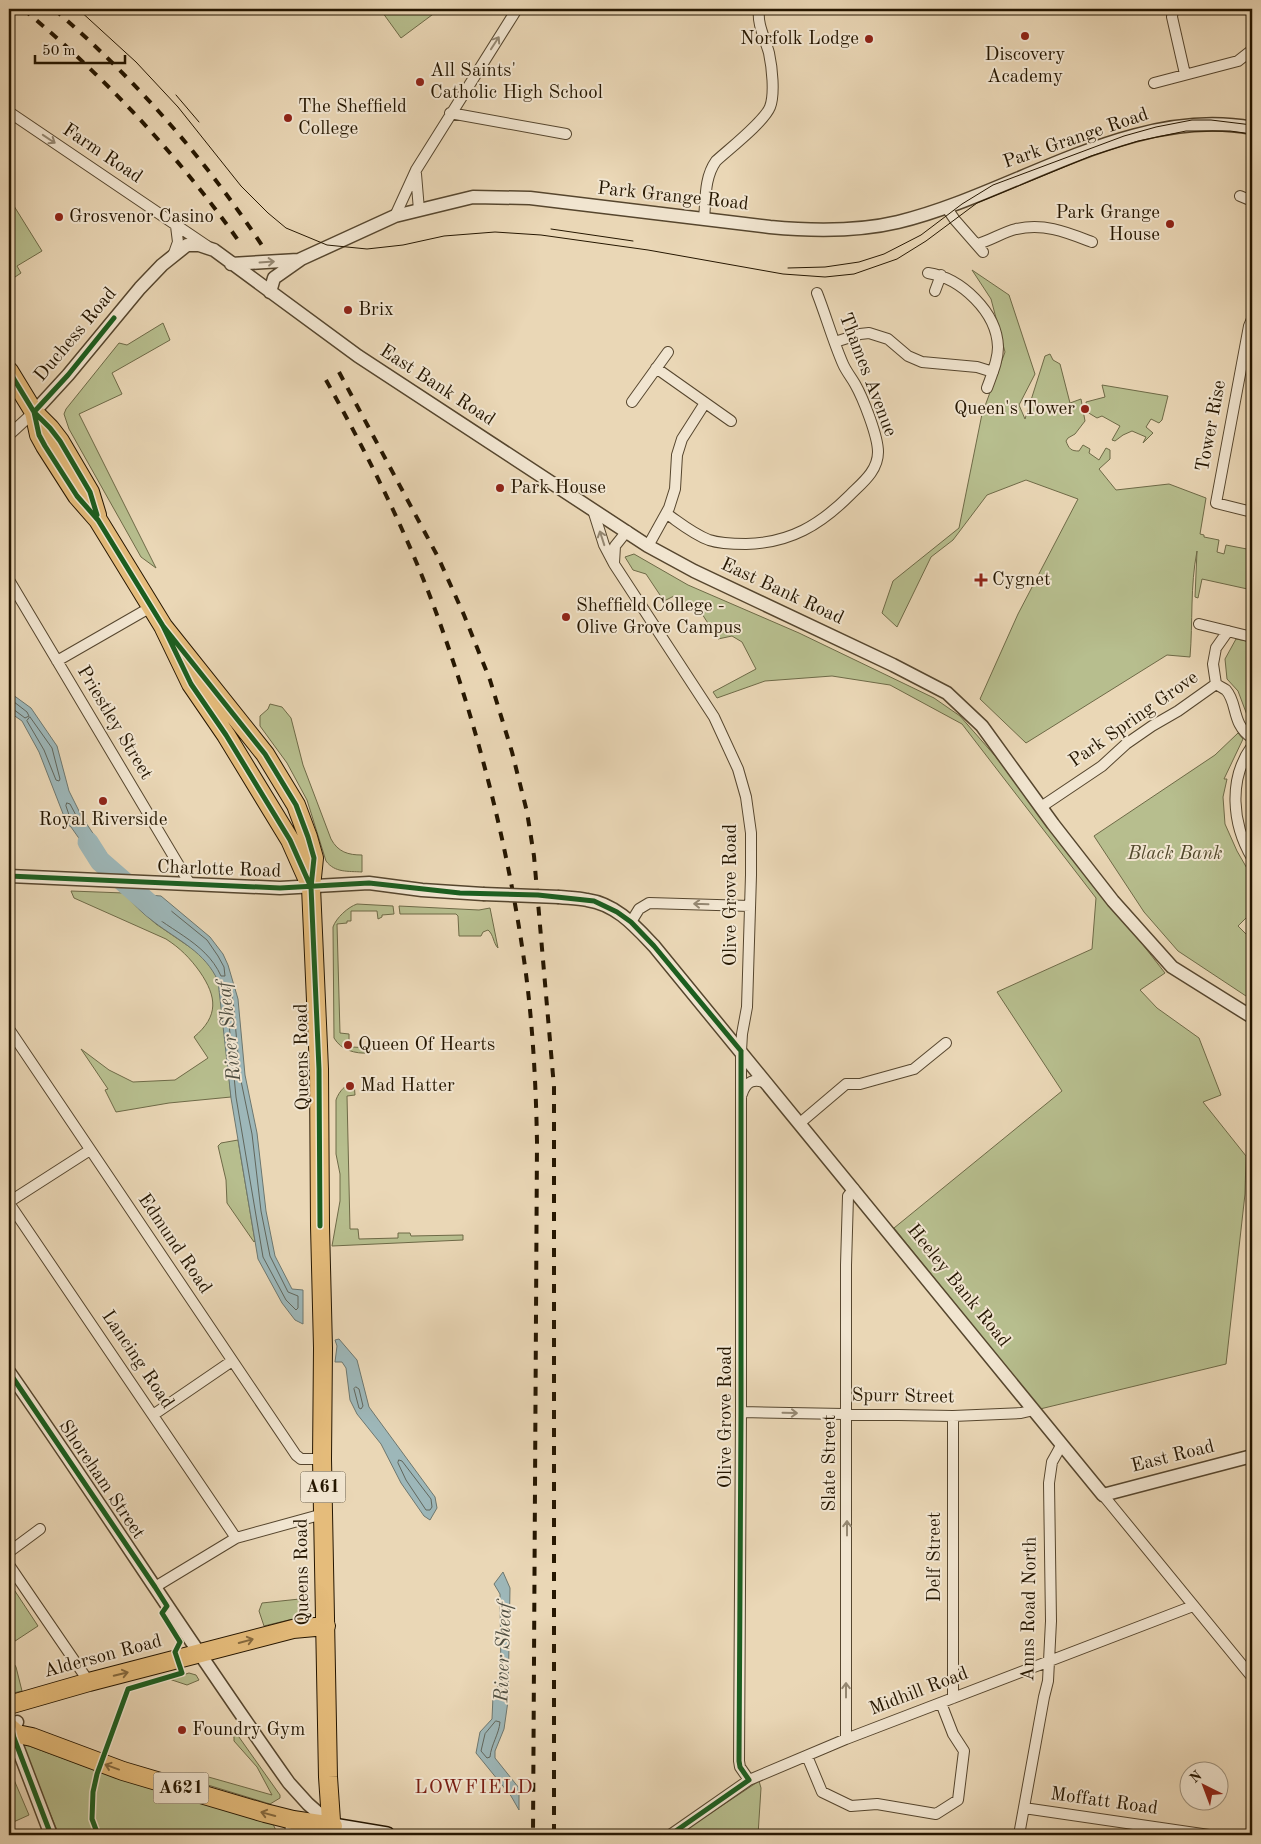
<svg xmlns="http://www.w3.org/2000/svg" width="1261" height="1844" font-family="'Old Standard TT',serif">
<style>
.green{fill:#b7be8e;stroke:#6e6a47}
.water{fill:#9db7b9;stroke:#6d776f}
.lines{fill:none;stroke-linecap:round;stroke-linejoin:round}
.shore{stroke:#61665c;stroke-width:1}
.river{stroke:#9db7b9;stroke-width:21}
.minor-casing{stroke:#56462e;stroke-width:12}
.tertiary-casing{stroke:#56462e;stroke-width:15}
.secondary-casing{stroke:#251600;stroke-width:18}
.trunk-casing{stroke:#251600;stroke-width:20}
.minor{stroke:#f1e5d0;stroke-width:10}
.tertiary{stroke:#f1e5d0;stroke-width:12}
.secondary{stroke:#f1e5d0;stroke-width:15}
.trunk{stroke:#e5bc7b;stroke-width:18}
.tram{stroke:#251600;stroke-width:1}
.rail{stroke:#251600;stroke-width:4;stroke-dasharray:9 9;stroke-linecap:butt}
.tertiary-bridge-casing{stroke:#56462e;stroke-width:15;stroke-linecap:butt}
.tertiary-bridge{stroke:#f1e5d0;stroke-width:12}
.cycleway-casing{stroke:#f1e5d0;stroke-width:8}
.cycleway{stroke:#1b5e20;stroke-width:5}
.oneway{stroke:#958872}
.oneway2{stroke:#85693e}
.poi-dot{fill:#8f2418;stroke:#f1e5d0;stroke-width:2}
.labels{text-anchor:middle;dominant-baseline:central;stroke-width:4;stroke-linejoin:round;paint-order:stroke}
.shield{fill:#f1e5d0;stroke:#62543e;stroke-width:1}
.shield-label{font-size:18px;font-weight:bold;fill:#251600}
.poi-label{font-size:19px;fill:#251600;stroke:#f1e5d0;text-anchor:start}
.street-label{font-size:19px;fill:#251600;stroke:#f1e5d0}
.park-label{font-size:19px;font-style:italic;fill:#51482b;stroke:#f1e5d0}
.water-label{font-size:20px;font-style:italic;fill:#4f4e41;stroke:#f1e5d0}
.neighbourhood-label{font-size:20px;letter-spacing:1px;fill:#7a1f14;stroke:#f1e5d0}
</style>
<rect width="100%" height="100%" fill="#ead7b6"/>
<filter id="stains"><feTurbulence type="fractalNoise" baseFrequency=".004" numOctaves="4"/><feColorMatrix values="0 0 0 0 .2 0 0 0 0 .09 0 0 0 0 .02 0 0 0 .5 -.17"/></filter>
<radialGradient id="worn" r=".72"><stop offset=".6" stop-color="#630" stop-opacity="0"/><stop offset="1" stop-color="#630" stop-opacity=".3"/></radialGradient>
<path class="green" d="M380,9H440L401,38Z
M9,198L42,251L17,266L21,273L9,281Z
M972,270L1009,295L1035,374L1019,405L1025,419L1045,356L1050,354L1053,360L1060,364L1070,403L1081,399L1085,421L1075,434L1068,438L1066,441C1069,449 1071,451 1079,451L1083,445L1090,449L1089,453L1099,460L1106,448L1110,450V459L1099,469L1116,490L1169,484L1206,498L1200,534L1204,535V537L1219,540L1217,552L1224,554L1226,545L1252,550V590L1202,579L1198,598L1195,597L1197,551C1190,586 1193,622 1190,657L1167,655L1026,743L980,699L1018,614L1078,499L1026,480L987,495L953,540L931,557L897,627L882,613L893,581L959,528L982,414L1005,352L991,299Z
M163,323L170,340L112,373L122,394L79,414L156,568L141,557L69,429L64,414L66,409L119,343L127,345Z
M1102,385L1168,396L1162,420L1159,423L1151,419L1146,427L1153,433L1143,443L1146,437L1132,431L1123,435L1115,441L1112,440L1120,426L1102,416L1097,418L1087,412L1086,402L1105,397Z
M634,554L688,585L799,633L934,698L960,716L996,757L1165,973L1140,990L1157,1008L1199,1038L1221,1095L1203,1102L1246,1156L1245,1194L1226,1364L1040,1409L894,1228L1062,1091L997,992L1092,949L1096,898L962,724L890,685L832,676L765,681L717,698L713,692L756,669L742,642L732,636L718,639L697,606L688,610L682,601L679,603L674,596L664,601L646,574L633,570L625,557Z
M1236,639L1252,642V723H1250L1238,691L1227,679L1225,659Z
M270,704L282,707L291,718L303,765L331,839C338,852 348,855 362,855V872C348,871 335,873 326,861L307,800L287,763L260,726V716L268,709Z
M1238,733L1243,739L1224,779H1227L1223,797L1225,824L1237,851L1252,877V912L1238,926L1252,940V1000L1178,951L1144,912L1094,836L1215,755Z
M71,891L124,893L135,905L156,924L197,952L206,960L215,973L221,991L231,1097L169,1103L116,1112L105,1090L108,1089L81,1049L109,1070L133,1082L175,1080L208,1058L194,1037C219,1016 217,997 200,972C190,958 180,948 166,939L74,898Z
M357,904L393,906L394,914L382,915V917L378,919L377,911H351V921H347V923L337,924L340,1033L349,1034V1044L352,1047L370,1048L369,1053C355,1054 341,1050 334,1038L333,927C336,918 348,907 357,904Z
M399,906L479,910L490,908L498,948C493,943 494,935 488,930L483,932L481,936H459L458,916L456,914H400Z
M354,1082L355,1095L347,1096L350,1229H358L359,1239L398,1238V1233H410L411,1236L463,1235V1240L332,1246L340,1201V1174L336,1154V1100C339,1091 346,1084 354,1082Z
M238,1140L255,1241L254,1242L227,1203L226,1180L218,1146L221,1143Z
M9,1582L38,1626L9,1645Z
M309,1598V1610L305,1616L264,1626L259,1611L262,1603Z
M9,1655L16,1667L22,1691L9,1694Z
M189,1673L196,1675L199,1680L187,1685L169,1679Z
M234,1730L280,1795V1798L270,1804L198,1782L200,1778L205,1776L272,1795L257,1767L234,1741V1737L229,1735V1733Z
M21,1743L114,1777L273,1824L278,1835H59Z
M9,1768L29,1815L9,1824Z
M759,1781L761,1788L758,1835H678Z"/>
<path class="water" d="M9,692L31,708L57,746L69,791L82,817L115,866L97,864L71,827L67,824L39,752L22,721L9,712Z
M124,893L161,896L210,937L223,954L228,965L238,999L245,1075L257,1133L266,1211L275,1256L292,1289L303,1290V1324L295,1320L282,1303L258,1259L231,1098L218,981C205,952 179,941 154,922C143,914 133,904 124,893Z
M339,1339L357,1360L369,1407L435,1497L437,1508L430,1520L424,1516L401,1483L381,1444L357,1414L350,1400L346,1368L342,1362H335L337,1346L335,1340Z
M503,1572L510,1588L508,1701L504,1729L495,1751V1758L519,1788V1810L511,1796L476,1753L480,1732L492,1719L493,1696L501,1679L500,1594L494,1584Z"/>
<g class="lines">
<path class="shore" d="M9,698L27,712L29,716L25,718L13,709H9
M30,717L52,748L60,779L59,781L56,780L44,750L27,721Z
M67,803L70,804L79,821L77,824L71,821L66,806Z
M142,899L159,901L207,940L218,956L224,967L225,976H221C205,940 165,930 140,903Z
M228,989L230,991L233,1000L240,1076L252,1134L261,1211L270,1256L288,1292L298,1296V1308L296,1310L286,1300L263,1257L236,1097L226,992Z
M356,1387L359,1389L363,1406L361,1409L359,1408L354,1389Z
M399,1460L402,1461L431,1499L432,1507L430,1510H426L406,1480L398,1463Z
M496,1721L500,1722C499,1734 491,1745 490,1757L487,1758L481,1751L485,1734Z"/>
<path class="river" d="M88,842L100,861L154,908L161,911"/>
<g class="minor-casing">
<path id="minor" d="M1173,9L1172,17L1185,74
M1154,83L1238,61L1252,50
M9,112L207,246
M450,113L566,134
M416,174L419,210
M1240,196L1252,201
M946,207L955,220L983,252
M395,216L416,170L517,9
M704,219C706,199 704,178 716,161C729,149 764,122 770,107C775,94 772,67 769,53C765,38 757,25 759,9
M977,244C990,241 1003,232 1016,229C1045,223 1066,232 1092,242
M173,256L178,242L176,226
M928,273C961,278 997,312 998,347C998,361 992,374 987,388
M935,291L941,275
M1252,319L1249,326L1216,503L1252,512
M835,342L860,334L869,333L888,339L908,356L922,362L977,367L993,372
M656,368L731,421
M632,402L668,352
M9,435L34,412
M593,510L604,545L614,564L714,717L738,769L746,797L751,833V875L747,1007L742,1034L741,1051
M667,514C680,523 693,534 709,540C721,544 734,544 746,544C790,543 820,525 850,495C862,483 878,471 878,452C878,436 863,398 855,384C851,377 846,371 843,364C833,341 826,316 817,293
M648,546L669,508L675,489L677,455L682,439L705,403
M614,563L615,546L627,531
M9,580L190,884
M1199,624L1252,637
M57,661L151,607
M1216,684C1219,686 1223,688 1226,690C1238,703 1231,724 1252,738
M1216,684L1213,664L1216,648L1228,631
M1252,746C1228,779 1232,824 1252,858
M1041,807L1102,766L1126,744L1152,726L1178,711L1216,684
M631,922L639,909L649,903L750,906
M9,1029L296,1455L301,1459H322
M741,1052V1412L739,1761L740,1767L749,1780
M742,1094C746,1081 754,1078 767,1083
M800,1123L846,1084H860L914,1069L946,1043
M9,1202L90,1150
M9,1203L236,1538
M741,1412L953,1416L1021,1413L1034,1410
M153,1415L232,1361
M953,1416V1698
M1103,1495L1252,1677
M9,1552L40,1529
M9,1565L89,1682
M155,1587L236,1538L323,1514
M846,1739V1265L848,1196L854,1189
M807,1756L822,1792L851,1806L877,1804L936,1814L958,1800L964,1751L953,1734L941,1703
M1024,1808L1209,1835
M289,1835L293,1820
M670,1835L749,1780L846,1739L1193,1606
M1019,1835L1044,1697L1048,1681L1051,1621L1049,1483L1052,1462L1062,1444"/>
</g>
<g class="tertiary-casing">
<path id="tertiary" d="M231,264L298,260
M270,292L274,278L301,259L395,216L473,197L530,198L770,227C812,231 856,232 898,222C1011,195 1132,105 1252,128
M34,412L68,375L140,288L162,265L187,245H199L214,250L358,356L648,546L694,571L893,665L947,693L982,726L1053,824L1113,901L1172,967L1252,1017
M9,876L280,888L369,883L422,890L483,894
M559,897C568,898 578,898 587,900C616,904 635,926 654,946L1103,1495L1252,1456
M9,1372C104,1508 193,1648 289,1783L308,1804L333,1826
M17,1722L12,1730L14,1738L51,1835"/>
</g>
<g class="secondary-casing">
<path id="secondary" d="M333,1826L387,1835"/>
</g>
<g class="trunk-casing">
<path id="trunk" d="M9,371L34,412L50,428L60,441L90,492L97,515
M34,412L39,435L45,446L77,496L98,520L163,626L191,684L226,735L290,840L310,885
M163,626L265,754L296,805L308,837L314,858L311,887L319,1069L320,1226L323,1348L322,1459L328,1777L332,1835
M9,1705L89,1682L293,1629L326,1626
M9,1727L17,1734L32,1737L123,1771L265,1813L293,1820L333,1826"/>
</g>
<use href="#minor" class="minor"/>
<use href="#tertiary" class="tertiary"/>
<use href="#secondary" class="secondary"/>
<use href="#trunk" class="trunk"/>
<path class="tram" d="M78,9L136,62L178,107L241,186L268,213L286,228L327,245L367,249L403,245L444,236L495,232L541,235L648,250L783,274L825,277L854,274L897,259L926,241L977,203L1091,156L1138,141L1186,131H1230L1252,134
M176,95L199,122
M551,229L633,241
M788,268L825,267L859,262L884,254L921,235L962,204L993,185L1124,136L1156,127L1192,120H1211L1252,125"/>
<path class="rail" d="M23,9C104,76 177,154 238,240
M54,9C135,79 204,157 263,247
M339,372L438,557L464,615L490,680L512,752L527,812L534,856L554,1087V1835
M326,380C366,452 404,527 433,604C477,723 509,848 526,974C533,1029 536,1086 537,1142L533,1835"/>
<g class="tertiary-bridge-casing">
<path id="tertiary-bridge" d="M483,894L559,897"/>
</g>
<use href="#tertiary-bridge" class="tertiary-bridge"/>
<g class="cycleway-casing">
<path id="cycleway" d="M9,371L34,412L50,428L60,441L90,492L97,515
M34,412L39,435L45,446L77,496L98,520L163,626L191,684L226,735L290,840L310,885
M34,412L68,375L114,318
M163,626L265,754L296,805L308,837L314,858L311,887L319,1069L320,1226
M9,876L280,888L369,883L460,893L538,895L594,901L617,912L631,922L654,946L741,1051
M9,1372L155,1587L167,1606L162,1613L180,1642L175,1652L182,1673L128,1689L97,1774L93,1792L92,1819L98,1835
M12,1730L14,1738L51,1835
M670,1835L749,1780L740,1767L739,1761L741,1412V1052"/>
</g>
<use href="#cycleway" class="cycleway"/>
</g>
<defs><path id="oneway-shaft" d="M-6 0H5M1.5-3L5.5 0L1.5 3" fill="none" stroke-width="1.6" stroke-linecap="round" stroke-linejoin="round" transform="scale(1.25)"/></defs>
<g class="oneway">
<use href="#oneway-shaft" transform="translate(495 43) rotate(-57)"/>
<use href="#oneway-shaft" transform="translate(49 139) rotate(34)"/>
<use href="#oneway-shaft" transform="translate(267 262) rotate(-4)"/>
<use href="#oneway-shaft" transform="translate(602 538) rotate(-108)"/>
<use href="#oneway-shaft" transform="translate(701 904) rotate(-178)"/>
<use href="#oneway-shaft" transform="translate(790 1413) rotate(1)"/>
<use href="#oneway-shaft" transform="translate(847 1528) rotate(-90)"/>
<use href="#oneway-shaft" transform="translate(846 1690) rotate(-90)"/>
</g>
<g class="oneway2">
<use href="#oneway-shaft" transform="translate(246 1641) rotate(-15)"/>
<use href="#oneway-shaft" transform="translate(121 1674) rotate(-14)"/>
<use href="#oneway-shaft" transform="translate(112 1767) rotate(-160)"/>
<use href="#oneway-shaft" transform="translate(268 1814) rotate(-165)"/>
</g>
<g class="poi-dot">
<circle cx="1025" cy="36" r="5"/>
<circle cx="869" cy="39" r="5"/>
<circle cx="420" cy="82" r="5"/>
<circle cx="288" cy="118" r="5"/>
<circle cx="59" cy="217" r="5"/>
<circle cx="1170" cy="224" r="5"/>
<circle cx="348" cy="310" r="5"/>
<circle cx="1085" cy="409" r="5"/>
<circle cx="500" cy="488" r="5"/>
<path d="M978.5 572.5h5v5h5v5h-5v5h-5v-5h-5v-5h5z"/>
<circle cx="566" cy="617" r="5"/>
<circle cx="103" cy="801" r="5"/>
<circle cx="348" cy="1045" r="5"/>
<circle cx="350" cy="1086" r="5"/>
<circle cx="182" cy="1730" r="5"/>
</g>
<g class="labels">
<g class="shield">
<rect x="300.5" y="1471.5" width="45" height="31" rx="4"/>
<rect x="153.5" y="1772.5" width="55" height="31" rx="4"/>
</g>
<g class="shield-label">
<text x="323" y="1487">A61</text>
<text x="181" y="1788">A621</text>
</g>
<g class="poi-label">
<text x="859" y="39" text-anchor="end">Norfolk Lodge</text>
<text x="1025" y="55" text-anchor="middle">Discovery<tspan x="1025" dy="22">Academy</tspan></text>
<text x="430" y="71">All Saints'<tspan x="430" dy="22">Catholic High School</tspan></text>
<text x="298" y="107">The Sheffield<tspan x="298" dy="22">College</tspan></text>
<text x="1160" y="213" text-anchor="end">Park Grange<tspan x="1160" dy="22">House</tspan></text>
<text x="69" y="217">Grosvenor Casino</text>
<text x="358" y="310">Brix</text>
<text x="1075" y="409" text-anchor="end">Queen's Tower</text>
<text x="510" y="488">Park House</text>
<text x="992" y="580">Cygnet</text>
<text x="576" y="606">Sheffield College -<tspan x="576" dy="22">Olive Grove Campus</tspan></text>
<text x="103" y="820" text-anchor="middle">Royal Riverside</text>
<text x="358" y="1045">Queen Of Hearts</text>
<text x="360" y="1086">Mad Hatter</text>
<text x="192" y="1730">Foundry Gym</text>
</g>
<g class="street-label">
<text transform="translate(1076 139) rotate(-19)">Park Grange Road</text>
<text transform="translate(102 154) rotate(34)">Farm Road</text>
<text transform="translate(673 197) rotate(6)">Park Grange Road</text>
<text transform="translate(76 335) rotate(-50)">Duchess Road</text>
<text transform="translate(867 375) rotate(69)">Thames Avenue</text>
<text transform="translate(437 386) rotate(33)">East Bank Road</text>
<text transform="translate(1212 426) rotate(-79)">Tower Rise</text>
<text transform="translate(782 592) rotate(25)">East Bank Road</text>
<text transform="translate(1134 720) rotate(-35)">Park Spring Grove</text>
<text transform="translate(114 723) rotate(59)">Priestley Street</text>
<text transform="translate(219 870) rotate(2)">Charlotte Road</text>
<text transform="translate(731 895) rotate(-90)">Olive Grove Road</text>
<text transform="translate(303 1057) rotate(-91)">Queens Road</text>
<text transform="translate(174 1244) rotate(56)">Edmund Road</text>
<text transform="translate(958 1286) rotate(51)">Heeley Bank Road</text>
<text transform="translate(137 1360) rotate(56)">Lancing Road</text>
<text transform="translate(903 1397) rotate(1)">Spurr Street</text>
<text transform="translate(726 1417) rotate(-90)">Olive Grove Road</text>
<text transform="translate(1173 1457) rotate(-14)">East Road</text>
<text transform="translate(830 1463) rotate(-90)">Slate Street</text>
<text transform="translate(101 1480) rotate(56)">Shoreham Street</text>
<text transform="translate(935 1557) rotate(-90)">Delf Street</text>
<text transform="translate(303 1572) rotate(-91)">Queens Road</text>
<text transform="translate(1030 1609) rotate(-89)">Anns Road North</text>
<text transform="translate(103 1657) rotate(-15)">Alderson Road</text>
<text transform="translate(919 1692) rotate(-21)">Midhill Road</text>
<text transform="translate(1104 1802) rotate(8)">Moffatt Road</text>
</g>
<g class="park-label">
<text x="1175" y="854">Black Bank</text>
</g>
<g class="water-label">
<text transform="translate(230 1031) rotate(-96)">River Sheaf</text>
<text transform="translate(504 1652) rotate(-88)">River Sheaf</text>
</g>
<g class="neighbourhood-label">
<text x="474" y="1788">LOWFIELD</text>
</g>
</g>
<rect width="1261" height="1844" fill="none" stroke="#ead7b6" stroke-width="30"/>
<rect x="10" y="10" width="1241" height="1824" fill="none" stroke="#251600" stroke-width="2.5"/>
<rect x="15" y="15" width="1231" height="1814" fill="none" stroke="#251600"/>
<g transform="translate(1204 1786) rotate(318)"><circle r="24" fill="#f1e5d0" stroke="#9f927d"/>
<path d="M0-4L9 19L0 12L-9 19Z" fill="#8f2418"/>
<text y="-8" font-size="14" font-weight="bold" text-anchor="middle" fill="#251600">N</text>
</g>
<path d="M35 55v8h90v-8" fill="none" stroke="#251600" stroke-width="2.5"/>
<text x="42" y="55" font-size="15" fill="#251600" stroke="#f1e5d0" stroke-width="4" paint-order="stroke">50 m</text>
<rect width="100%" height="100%" filter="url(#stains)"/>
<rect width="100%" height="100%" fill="url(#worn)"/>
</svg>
